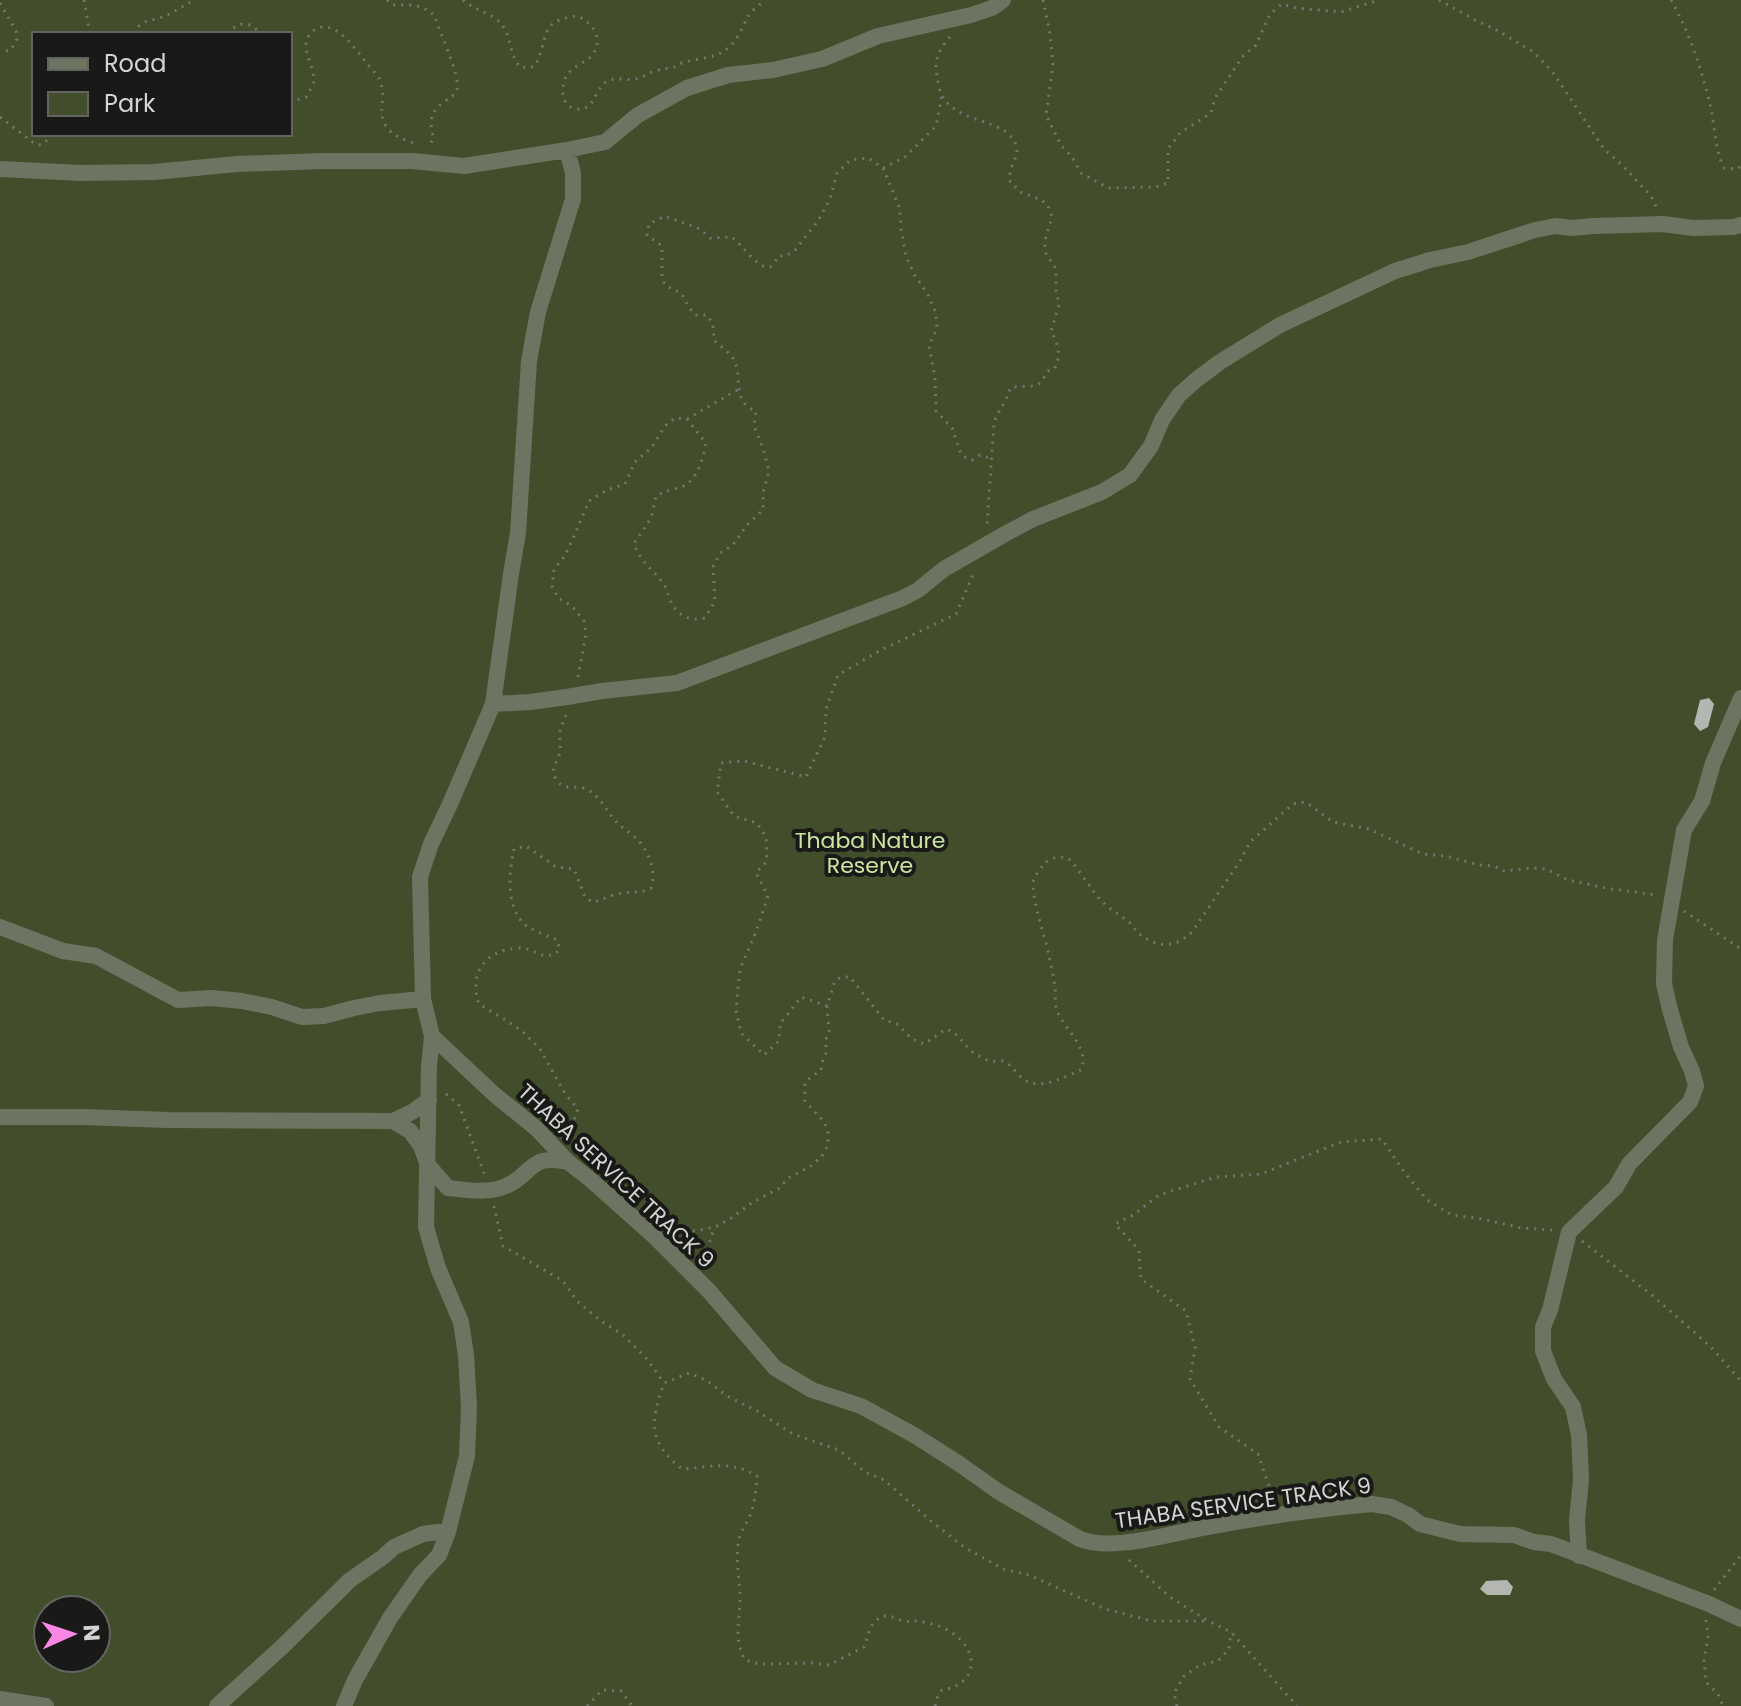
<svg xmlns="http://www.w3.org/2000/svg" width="1741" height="1706" font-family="Poppins,sans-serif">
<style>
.green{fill:#424e2b;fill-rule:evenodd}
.building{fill:#b4b6b1}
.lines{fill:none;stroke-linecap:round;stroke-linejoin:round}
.path{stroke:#747571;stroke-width:3;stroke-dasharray:2 6;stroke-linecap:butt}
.minor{stroke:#6d7562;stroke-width:16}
.labels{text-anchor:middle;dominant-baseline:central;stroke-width:8;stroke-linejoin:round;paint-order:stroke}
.park-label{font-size:22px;fill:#cbe59f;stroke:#191a18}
.street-label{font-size:22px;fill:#d3d4d1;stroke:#191a18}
</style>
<rect width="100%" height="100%" fill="#31322e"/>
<path class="green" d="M0,0H1741V1706H0ZM34,34H290V134H34ZM48,1610H96V1658H48Z"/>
<path class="building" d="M1709,698L1714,704L1708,727L1700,731L1694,724L1700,700Z
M1507,1580L1513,1587L1510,1595H1487L1480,1589L1486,1581Z"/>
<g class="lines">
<path class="path" d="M84,0L90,34
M387,0L393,5C409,5 424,3 435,17C440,33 460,75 457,89C454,101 433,101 431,122C431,127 433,134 433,140L428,146
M463,0C474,10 493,13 502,25C512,38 508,52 520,67L529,68L535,66C550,38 537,20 578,16C592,23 605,39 592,55C586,63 574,65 568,74C560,84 560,107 576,109C596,111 593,91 606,82C615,76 626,81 636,79C644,77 650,72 658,70C664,68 665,69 671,68C676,67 677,65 682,63C697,58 716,59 728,48C738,40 742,27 748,17C751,10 760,5 765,0
M1043,0L1050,34L1053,65L1046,115L1061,145L1072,157L1081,173L1108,188L1156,187L1168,183V149L1180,133L1211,113L1215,98L1243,56L1256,45L1270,14L1282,4L1296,8L1341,12L1379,0
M1439,0L1475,20L1493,28L1532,51L1552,71L1604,149L1622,165L1651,196L1657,208
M1671,0C1689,32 1700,65 1709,100C1715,122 1714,148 1724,168L1737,169L1741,166
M0,3L16,31L17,39L11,50L0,52
M135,34L139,26L145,22L166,16L194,0
M228,34C237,21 251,20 260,34
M950,37C940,48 933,61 937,75C938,81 939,88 941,94C956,125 1006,117 1016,145C1019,154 1014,160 1011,168C1010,170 1010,178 1009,180L1020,192L1042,200L1048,206L1052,217L1045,240V252L1056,269V290L1059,305L1051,331C1058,343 1062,357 1054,369L1048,371C1045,374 1044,379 1041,382C1034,389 1019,385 1010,388C1007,402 998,410 994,423L987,525
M290,98L297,100L306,97C309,92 313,86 314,81C315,66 298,46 311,33C332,12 357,51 368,65C374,72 379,75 381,84C386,99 377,113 386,126C392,136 407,141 417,144
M0,117L35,144L41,145L46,141L49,134
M136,134H141
M202,134H204
M883,168L905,157L936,126L942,95
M687,419L739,389
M578,677L586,634L584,621L572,606L558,598L552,586L554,569L564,557L572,541L589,501L607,490L625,484L635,462L652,447L665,426L675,418L687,419L706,443C703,458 698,481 681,487C672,490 664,491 656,496C654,504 653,514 649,521C644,530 638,536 634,544C641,563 655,571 665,586C668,592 669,599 672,604C680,617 691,621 705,618L715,601L713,567L720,553L732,546L747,525L763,510V493L769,471L763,448L754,426L756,411C730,402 744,375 733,358C727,350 719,346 713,339C715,328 713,324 707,315H695L688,306L682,294L665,285L662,278V246L647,235L649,224L665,216L700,229L710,238L732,237C741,244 759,270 770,267C773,265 777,259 779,256H786L795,250L818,221L830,199L837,173L850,160L868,158L883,168L900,209L901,229L906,256L915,276L927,293L936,313L937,329L929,345L935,378L936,411L952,428L961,454L966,458L972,460L980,455L992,459
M566,715C564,720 561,727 560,732C559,738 561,745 560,751C559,761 549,767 556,779C564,793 577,783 588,790C600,797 605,808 613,818C619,826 628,831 636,838C648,850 657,871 651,888C640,894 629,891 617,894C608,896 601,901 592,902L585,897L574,869L556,867L526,846L514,849C509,872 506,905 523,923C529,929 548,936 557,940L560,950C542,964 536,947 518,948C486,950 468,973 479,1004L504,1019L523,1032L540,1049L566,1095L578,1109L571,1129V1142
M1684,911L1741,949
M827,1006L801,997L780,1024L779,1041L764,1055L741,1033L736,1010L740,969L756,932L768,896L756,873L767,861L766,837L757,823L734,816L717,792L721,763L744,761L806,777L825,737L826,709L838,675L879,651L956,614L975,570
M446,1094L459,1105L485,1176
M494,1206L503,1246L563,1281L577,1301L601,1321L623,1335L647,1359L664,1383
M669,1228L696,1231L715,1227L730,1219L753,1202L778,1189L790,1177L811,1166L822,1156L828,1145V1130L824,1122L805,1101V1082L821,1070L822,1062L827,1051L825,1042L829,1031L827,1006L835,981L841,977H850L884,1020L897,1024L912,1039L924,1044L946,1029C959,1033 963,1045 974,1053C979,1056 985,1060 991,1061C995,1062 999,1060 1003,1061C1011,1064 1016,1073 1022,1078C1040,1092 1063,1077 1081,1070C1090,1048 1065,1030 1057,1011C1054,1003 1056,995 1055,987C1054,977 1051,966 1049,956C1046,939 1029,892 1034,879C1036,874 1041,868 1044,864C1050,858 1059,856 1067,858C1072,859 1091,889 1097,896C1108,909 1118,913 1130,923C1133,926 1135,930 1138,933C1156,948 1175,949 1192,932L1240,861L1250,842L1293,804L1300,802L1307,803L1333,822L1369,829L1423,854L1446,856L1479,865L1494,866L1504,871L1533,868L1546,869L1568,880L1611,889L1657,895
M1582,1241L1653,1296L1710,1346L1741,1381
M709,1266C706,1252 710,1239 715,1227
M1274,1501L1258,1454L1219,1427L1190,1379L1195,1348L1186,1311L1141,1279L1139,1250L1115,1224L1133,1215L1159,1195L1216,1177L1261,1174L1341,1142L1382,1139L1404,1172L1427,1200L1452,1215L1483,1219L1521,1228L1553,1230
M1129,1560L1170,1597L1208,1621L1231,1632L1297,1706
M1714,1590L1741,1555
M1706,1620L1708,1637L1704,1659L1706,1682L1718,1694L1723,1706
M587,1706L602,1690L621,1691L632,1706
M935,1706L938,1695L942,1690C978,1685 980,1651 952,1633C942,1626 928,1622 916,1621C911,1621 908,1622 903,1621C892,1618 893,1614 880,1617L871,1626L864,1647L829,1665L813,1663L759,1664L745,1660C733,1637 740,1623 740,1599C740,1578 734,1557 740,1536C743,1528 748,1521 751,1513C755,1502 756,1488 757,1476C730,1460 711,1467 682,1469C648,1442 650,1422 664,1383L689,1373L706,1380L727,1396L757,1411L793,1434L839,1450L865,1472L884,1480L931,1521L964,1547L1003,1569L1029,1575L1105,1609L1152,1621H1208
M1177,1706L1174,1693L1184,1676L1200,1665L1218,1661L1229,1649L1231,1632"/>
<path class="minor" d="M0,169L81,173L154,172L237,164L323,161H412L464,166L567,150L605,142L638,115L687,88L728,75L773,70L822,59L878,36L971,15L992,8L1003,0
M493,704L530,702L567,697L602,691L677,683L903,598L918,590L944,569L1005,534L1033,519L1102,492L1130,475L1151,446L1162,420L1179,395L1196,380L1220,362L1280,325L1395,271L1430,260L1468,252L1535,230L1556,226L1572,228L1593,226L1663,224L1693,228L1733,227L1741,225
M0,927L63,951L96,956L178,1000L212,998L242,1001L272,1007L302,1017L324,1016L354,1008L380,1003L423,999
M432,1036L495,1095L537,1129L568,1162L591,1180L655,1237L709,1291L775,1368L812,1390L861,1406L914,1435L958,1463L999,1492L1080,1539C1114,1552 1171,1533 1207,1527C1261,1517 1317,1509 1372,1504L1391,1507L1408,1515L1420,1524L1460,1534L1514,1535L1534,1542L1551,1544L1709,1604L1741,1619
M0,1117H84L168,1120L393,1121L412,1112L429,1100
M393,1121L410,1131L421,1146L428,1165L448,1188C467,1190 488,1194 506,1186C533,1175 528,1153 568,1162
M1579,1556L1577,1520L1581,1479L1579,1435L1573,1407L1554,1379L1543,1351V1327L1550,1310L1569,1232L1616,1187L1629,1164L1690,1102L1696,1086L1692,1071L1681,1047L1670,1010L1664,984L1665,940L1684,830L1702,801L1713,763L1741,698
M0,1699L46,1706
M217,1706L282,1647L350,1580L383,1557L394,1547L423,1534L437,1532H448
M344,1706L355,1680L390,1618L420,1575L439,1555L448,1532L467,1456L469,1407L466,1355L461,1322L438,1268L426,1227L429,1066L432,1036L423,999L420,877L431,844L450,804L493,704L511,574L518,533L529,361L538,312L573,199V173L567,150"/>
</g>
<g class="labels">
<g class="park-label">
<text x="870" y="840">Thaba Nature<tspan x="870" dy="25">Reserve</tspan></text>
</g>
<g class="street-label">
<text transform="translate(616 1176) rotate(43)">THABA SERVICE TRACK 9</text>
<text transform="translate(1243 1503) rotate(-8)">THABA SERVICE TRACK 9</text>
</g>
</g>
<rect x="32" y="32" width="260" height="104" fill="#191a18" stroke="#636462" stroke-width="2"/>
<rect x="48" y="58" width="40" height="12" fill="#6d7562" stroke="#636462" stroke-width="2"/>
<text x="104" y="72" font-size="24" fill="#d3d4d1">Road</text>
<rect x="48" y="92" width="40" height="24" fill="#424e2b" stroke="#636462" stroke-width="2"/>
<text x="104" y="112" font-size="24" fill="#d3d4d1">Park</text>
<g transform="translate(72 1634) rotate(87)"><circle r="38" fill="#191a18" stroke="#636462" stroke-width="2"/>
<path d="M0-6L14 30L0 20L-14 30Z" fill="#fb87e5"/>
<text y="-12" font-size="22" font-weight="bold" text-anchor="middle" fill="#d3d4d1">N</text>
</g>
</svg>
